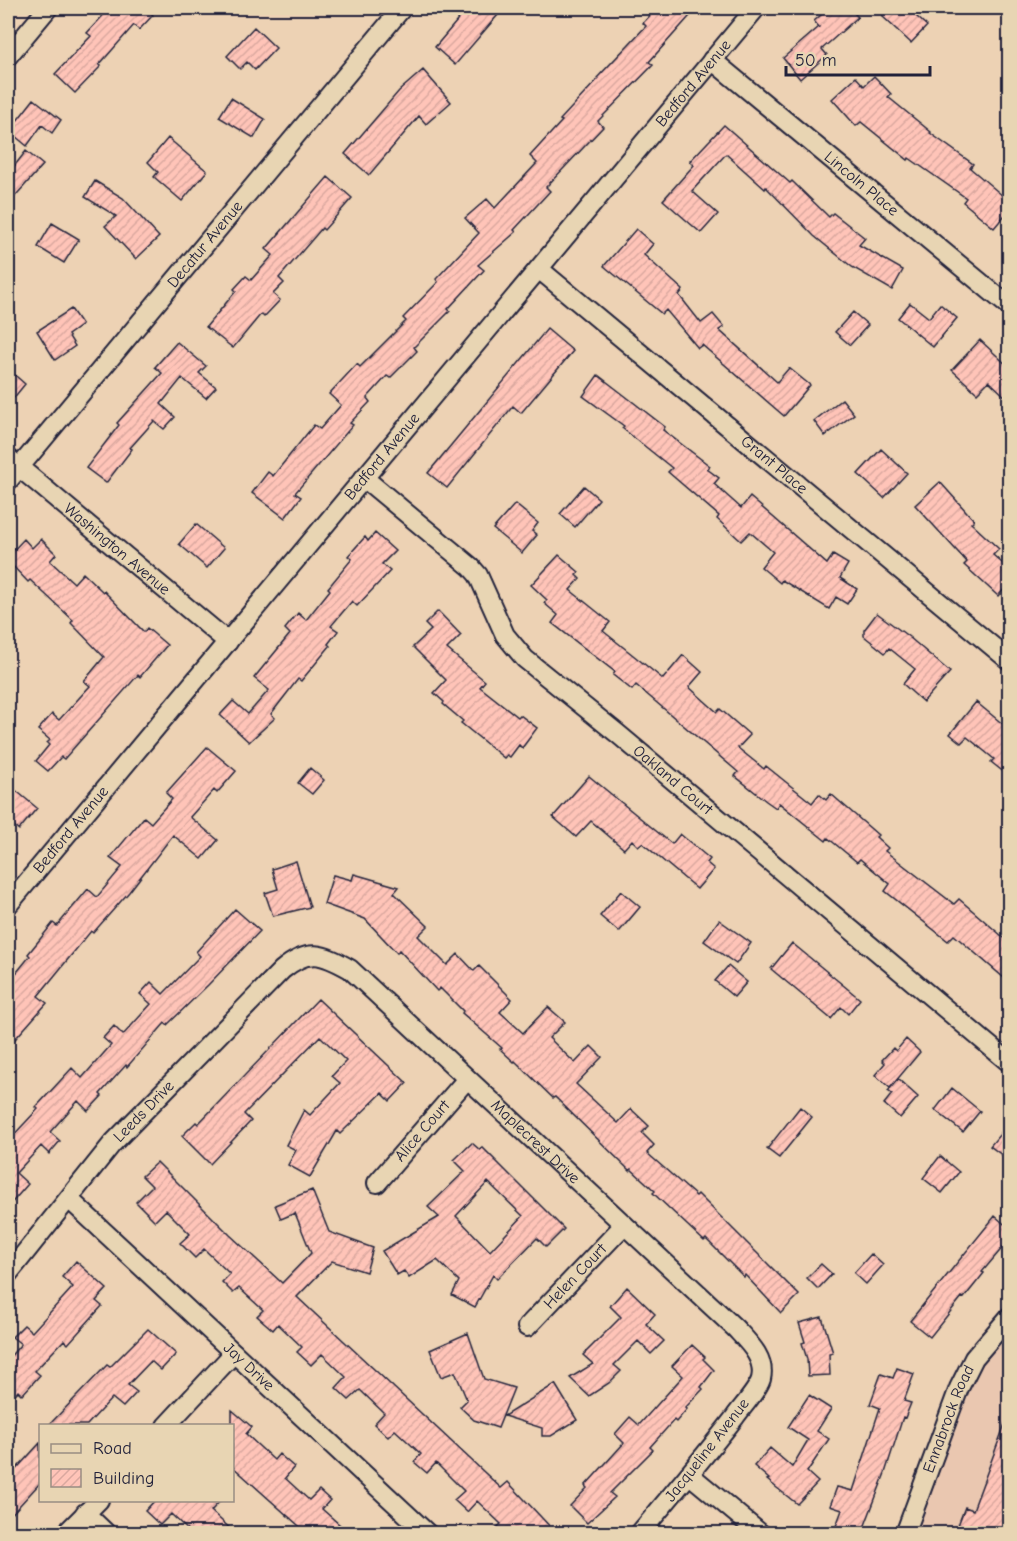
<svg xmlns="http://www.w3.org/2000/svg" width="1017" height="1541" font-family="'Comic Neue',sans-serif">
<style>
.built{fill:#eac7b0}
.building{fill:url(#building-hatch);stroke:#22223b;stroke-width:1.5;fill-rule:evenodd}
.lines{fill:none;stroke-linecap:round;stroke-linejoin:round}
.street-casing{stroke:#22223b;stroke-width:22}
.street{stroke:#e8d5b3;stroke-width:18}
.labels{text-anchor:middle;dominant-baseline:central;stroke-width:4.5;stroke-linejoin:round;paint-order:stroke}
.street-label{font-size:16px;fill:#22223b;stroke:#e8d5b3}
</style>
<defs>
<pattern id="building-hatch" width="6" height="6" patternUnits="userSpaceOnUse" patternTransform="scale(1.5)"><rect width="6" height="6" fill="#ffc4b8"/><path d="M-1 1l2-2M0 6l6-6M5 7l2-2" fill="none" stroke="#daa89f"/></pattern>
</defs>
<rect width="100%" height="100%" fill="#edd2b4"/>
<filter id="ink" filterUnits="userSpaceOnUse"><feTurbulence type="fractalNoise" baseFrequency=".0167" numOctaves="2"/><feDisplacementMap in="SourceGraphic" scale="12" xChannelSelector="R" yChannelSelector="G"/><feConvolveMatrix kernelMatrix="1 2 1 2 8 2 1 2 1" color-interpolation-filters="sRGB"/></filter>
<g filter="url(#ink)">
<path class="built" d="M1009,1324V1533L911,1534L979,1361Z"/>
<path class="building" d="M110,8H145L153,15L139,30L134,25L99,65L101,66L75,93L55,74L91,36L87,33Z
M468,8H504L455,65L435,47Z
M657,8H697L649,62L653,65L598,121L603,127L546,187L550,191L514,230L516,232L478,265L484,270L448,309L450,311L414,347L417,351L390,378L387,376L367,398L370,402L350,423L353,425L295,493L301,497L285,518L252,493L268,472L273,476L314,425L320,429L341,405L329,394L357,364L360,367L406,321L403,318L438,282L436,279L479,233L465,218L487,199L495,208L537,163L530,156L562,121L560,120L598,79L597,78L646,26L643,23Z
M829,8H849L858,17L822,49L827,55L800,79L783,58L819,27L814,21Z
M890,8H907L927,26L911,43L882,16Z
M254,27L276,48L255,70L247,62L240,69L227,56Z
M423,70L451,102L426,124L419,116L369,175L345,154L399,91Z
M874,76L891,94L888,97L931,132L930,133L973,164L970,168L1010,202V209L994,228L963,202L966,198L909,158L908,160L861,122L856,126L832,99L856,77L864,86Z
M231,98L265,119L254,138L219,117Z
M34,99L61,120L52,133L42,125L27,146L9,131Z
M724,125L790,183L792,181L829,217L833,213L865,238L859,245L903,270L892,290L852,267L814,236L766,187L765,189L726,154L692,191L718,214L701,233L663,200L694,165L690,161Z
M168,138L207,171L182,201L154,177L158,172L148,162Z
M26,151L43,165L8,204V174Z
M328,177L352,198L324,230L322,228L279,278L284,283L273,294L280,300L264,317L261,314L233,348L206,327L236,291L234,289L246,276L251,280L273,255L266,249Z
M95,181L123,198L159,237L136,259L105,226L116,216L85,197Z
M52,223L79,239L64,263L38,247Z
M636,229L653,244L644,255L683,290L679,295L701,323L713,314L724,327L719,330L777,382L789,368L810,385L784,416L702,345L698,348L666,310L662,314L604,266Z
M910,303L929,318L940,304L957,318L933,347L898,318Z
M71,309L82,325L68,335L75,346L55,360L37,331Z
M853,312L868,325L850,345L835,332Z
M547,329L573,351L521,413L513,406L447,488L428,473Z
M980,340L1010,368V401L989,381L977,393L952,370Z
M177,342L206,366L199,373L216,387L206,398L182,378L161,404L175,417L164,429L154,421L130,448L132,449L106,483L86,468L119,425L117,423L162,373L155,367Z
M8,369L25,384L8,405Z
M598,375L624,395L665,427L663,430L710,466L707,469L719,478L714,484L741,508L750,497L827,564L833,555L848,564L840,578L857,589L847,604L836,597L829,609L782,580L780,583L761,567L773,552L750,532L741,541L717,519L719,516L668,472L672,468L622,428L624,426L583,396Z
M842,399L854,414L825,436L814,421Z
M881,449L907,473L884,498L858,474Z
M940,482L974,520L971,523L999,549L993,555L1010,570V583L998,596L964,565L967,562L915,505Z
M584,486L599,499L575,527L560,514Z
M515,504L538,523L532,531L537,535L522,553L493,529Z
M196,524L224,548L207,568L179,544Z
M375,533L395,551L382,564L390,571L357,606L352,601L331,626L338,631L328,644L330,646L301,681L298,679L271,714L275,718L249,742L220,715L233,701L248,714L269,690L254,678L290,634L285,629L298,613L306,620L330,590L328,588L352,559L348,556L365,537L368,541Z
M24,539L32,548L41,539L56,554L50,561L74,583L83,573L103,592L104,591L144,632L147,628L167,645L140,677L138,675L64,759L61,757L48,771L36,761L49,745L47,743L50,740L38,730L52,714L59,720L90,686L84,681L104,657L71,623L73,620L30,580L28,582L8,561V556Z
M559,555L579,572L576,575L580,579L570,590L610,622L603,631L663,679L683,655L702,672L689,687L717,712L720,709L750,735L738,748L764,769L766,766L812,803L819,794L826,800L831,794L878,835L876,837L888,848L885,851L954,904L959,899L1010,943V983L954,935L948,941L885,891L890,884L860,859L857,862L828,838L826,841L779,803L776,808L766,801L735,776L738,772L636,685L632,690L613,675L615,672L552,623L558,615L544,603L547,600L531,585Z
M438,611L461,635L447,649L485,681L480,687L518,717L520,715L537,728L522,748L519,745L510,757L507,755L504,758L461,723L463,721L443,704L444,702L434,693L446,680L413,647L431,630L425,624Z
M877,613L909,637L950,672L923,702L903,684L915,669L889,648L885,653L864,636V630Z
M976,702L1010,730V777L991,762L994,759L967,737L961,743L950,734Z
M207,747L236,771L217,793L214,790L190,817L218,840L202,859L173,835L129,892L93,933L91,931L38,996L47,1003L8,1047V983L30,956L28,954L53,923L57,926L88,889L97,897L122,867L110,858L144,817L151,823L172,799L166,793Z
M310,768L324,780L312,794L298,783Z
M589,776L672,844L680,834L710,859L707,863L714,869L697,889L642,843L638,846L632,840L624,849L591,821L576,837L553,817Z
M8,784L37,808L19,830L8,821Z
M296,861L310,907L273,916L265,893L278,889L272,869Z
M354,874L399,887L394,893L428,926L418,936L447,965L458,954L474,971L479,966L512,999L500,1012L523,1033L548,1007L565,1022L549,1038L575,1063L591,1046L602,1057L576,1084L618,1123L631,1109L649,1126L642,1133L654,1145L647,1153L696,1196L698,1194L799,1295L781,1313L745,1275L744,1277L706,1239L704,1241L653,1193L655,1191L631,1169L630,1171L555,1097L553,1098L515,1061L514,1062L500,1049L502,1048L462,1013L463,1011L440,988L437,991L399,950L397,953L365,919L324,904L333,875L352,880Z
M621,891L640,907L619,932L600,916Z
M235,909L260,931L208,985L167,1025L165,1023L127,1067L126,1065L100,1094L102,1096L88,1111L78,1101L50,1132L60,1141L49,1154L41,1146L16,1173L28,1184L8,1207V1141L38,1109L36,1107L72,1068L82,1078L111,1045L103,1038L114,1026L123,1035L151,1004L140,994L151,982L163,994L200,956L196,952Z
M719,920L751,943L736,964L704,941Z
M792,943L860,999L848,1014L841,1007L831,1019L771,969Z
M728,966L747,982L734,997L715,981Z
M318,999L407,1083L390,1101L382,1093L340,1134L337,1131L310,1177L288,1165L296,1150L286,1145L304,1110L310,1115L340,1083L332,1076L346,1061L320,1036L244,1114L251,1121L210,1164L182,1136L196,1122L198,1124Z
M906,1039L920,1052L890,1088L875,1075L885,1063L882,1060L893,1048L896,1051Z
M898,1079L918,1097L900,1118L884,1104L892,1094L888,1091Z
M952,1088L980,1111L963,1132L935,1110Z
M800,1107L812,1117L779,1158L767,1149Z
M1010,1122V1161L990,1146Z
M472,1143L480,1150L482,1147L564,1229L546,1247L537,1238L497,1279L493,1275L475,1307L452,1295L459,1281L437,1260L409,1278L404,1271L397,1275L382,1251L439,1217L428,1207L465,1171L454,1160ZM488,1182L523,1216L490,1251L456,1216Z
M940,1156L959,1172L942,1193L923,1178Z
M157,1162L230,1235L282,1283L311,1253L295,1213L281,1219L275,1205L312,1190L329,1232L373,1248L366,1272L332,1261L297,1297L501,1488L508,1482L556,1533H491L501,1524L477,1501L467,1512L454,1500L464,1491L436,1463L427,1473L414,1462L421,1454L395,1430L388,1437L374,1424L384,1413L360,1390L349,1400L336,1388L346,1377L322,1354L311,1365L297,1352L302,1347L278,1324L273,1330L257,1316L263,1310L239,1288L233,1293L222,1282L230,1274L204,1249L195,1258L180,1243L190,1234L166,1210L155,1221L136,1202L152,1186L142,1176Z
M995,1216L1010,1229V1239L982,1272L984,1273L964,1298L962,1297L930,1337L910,1321Z
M871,1254L883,1265L866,1284L854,1273Z
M76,1261L107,1289L96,1301L102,1306L68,1344L64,1340L35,1371L40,1375L22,1395L18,1391L8,1402V1359L21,1344L12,1337L24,1325L32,1332L73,1287L62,1277Z
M821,1264L832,1274L818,1289L807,1278Z
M627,1287L655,1314L646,1324L664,1341L651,1354L638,1341L614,1365L621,1371L609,1383L589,1396L570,1378L593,1364L583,1355L621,1317L610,1306Z
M822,1317L833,1353L829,1354L830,1375L808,1376L807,1359L802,1343L805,1342L799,1323Z
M148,1329L176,1354L161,1370L151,1361L128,1385L137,1392L123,1407L112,1398L87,1425H49L107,1365L110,1367Z
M468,1333L484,1379L514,1388L498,1428L474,1420L460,1407L467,1400L455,1372L441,1377L430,1350Z
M692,1345L705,1357L703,1359L714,1370L701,1387L703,1389L685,1408L687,1409L676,1422L674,1420L650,1447L653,1450L610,1493L615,1497L587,1523L570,1506L587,1488L585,1486L624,1443L615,1434L630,1417L639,1425L683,1376L672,1366Z
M897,1368L914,1374L904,1401L911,1403L905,1418L903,1417L885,1473L862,1533H857L836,1526L842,1510L830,1506L837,1487L853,1491L880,1408L870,1404L881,1374L893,1378Z
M555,1384L577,1420L551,1436H542V1428L504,1416Z
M809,1395L831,1409L817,1431L829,1439L807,1472L818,1482L797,1504L767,1480L769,1479L754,1466L770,1448L792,1467L808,1440L788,1427Z
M232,1410L252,1427L246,1434L274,1460L279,1454L294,1467L285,1478L309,1500L319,1490L330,1500L322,1509L349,1533H307L232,1466Z
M1008,1416H1010V1533H955L965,1507L973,1510Z
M40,1443V1483L8,1518V1478Z
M155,1500H221L211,1511L235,1533H191L171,1514L160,1525L145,1511Z"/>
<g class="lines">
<g class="street-casing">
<g id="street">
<path d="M8,56L48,8"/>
<path id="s1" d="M712,60L1010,307"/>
<path id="s2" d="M539,269L1010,661"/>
<path id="s3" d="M8,458L228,642"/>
<path id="s4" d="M364,478L471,567L478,575L505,635L525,659L618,734L1010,1063"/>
<path id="s5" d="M8,481L402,8"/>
<path id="s6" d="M8,905L756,8"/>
<path id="s7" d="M377,1183L467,1079"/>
<path id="s8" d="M69,1199L428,1534"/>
<path id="s9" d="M8,1274L112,1144L282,970C308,948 322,953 350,969L735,1328C748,1342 766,1358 761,1379C758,1390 742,1407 735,1417C704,1457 672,1495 639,1534"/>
<path id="s10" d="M527,1327L624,1225"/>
<path d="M166,1426L234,1353"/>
<path d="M690,1475L761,1534"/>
<path d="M85,1513L107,1534"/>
<path d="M65,1534L99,1500"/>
<path id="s11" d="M905,1534L959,1388L974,1358L1010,1316"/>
</g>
</g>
<use href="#street" class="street"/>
</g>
</g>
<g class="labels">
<g class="street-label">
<text stroke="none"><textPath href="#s6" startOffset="1070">Bedford Avenue</textPath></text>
<text stroke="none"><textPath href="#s1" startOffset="194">Lincoln Place</textPath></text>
<text stroke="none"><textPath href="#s5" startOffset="308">Decatur Avenue</textPath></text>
<text stroke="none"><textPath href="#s6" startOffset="584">Bedford Avenue</textPath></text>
<text stroke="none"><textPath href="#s2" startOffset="306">Grant Place</textPath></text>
<text stroke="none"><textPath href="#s3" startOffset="142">Washington Avenue</textPath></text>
<text stroke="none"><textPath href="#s4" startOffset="438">Oakland Court</textPath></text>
<text stroke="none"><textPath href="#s6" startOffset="98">Bedford Avenue</textPath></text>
<text stroke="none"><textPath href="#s9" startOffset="212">Leeds Drive</textPath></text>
<text stroke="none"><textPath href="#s7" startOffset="69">Alice Court</textPath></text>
<text stroke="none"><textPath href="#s9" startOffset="738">Maplecrest Drive</textPath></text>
<text stroke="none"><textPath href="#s10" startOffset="70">Helen Court</textPath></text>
<text stroke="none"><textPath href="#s8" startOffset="246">Jay Drive</textPath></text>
<text stroke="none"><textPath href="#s11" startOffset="123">Ennabrock Road</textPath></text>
<text transform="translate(707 1450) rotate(-52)">Jacqueline Avenue</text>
</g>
</g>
<rect width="1017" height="1541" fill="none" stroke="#e8d5b3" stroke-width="30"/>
<rect x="15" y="15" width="987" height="1511" fill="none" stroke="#22223b" stroke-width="2" filter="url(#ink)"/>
<rect x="39" y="1424" width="195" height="78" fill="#e8d5b3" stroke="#998d83" stroke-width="1.5"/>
<rect x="51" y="1444" width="30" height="9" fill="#e8d5b3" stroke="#998d83" stroke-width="1.5"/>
<text x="93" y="1454" font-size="18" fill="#22223b">Road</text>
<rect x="51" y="1469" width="30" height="18" fill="url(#building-hatch)" stroke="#998d83" stroke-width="1.5"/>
<text x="93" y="1484" font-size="18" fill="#22223b">Building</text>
<path d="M786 66v9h144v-9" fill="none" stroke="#22223b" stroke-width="3"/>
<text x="795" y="66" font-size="18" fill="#22223b" stroke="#e8d5b3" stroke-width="4.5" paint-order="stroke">50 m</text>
</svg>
